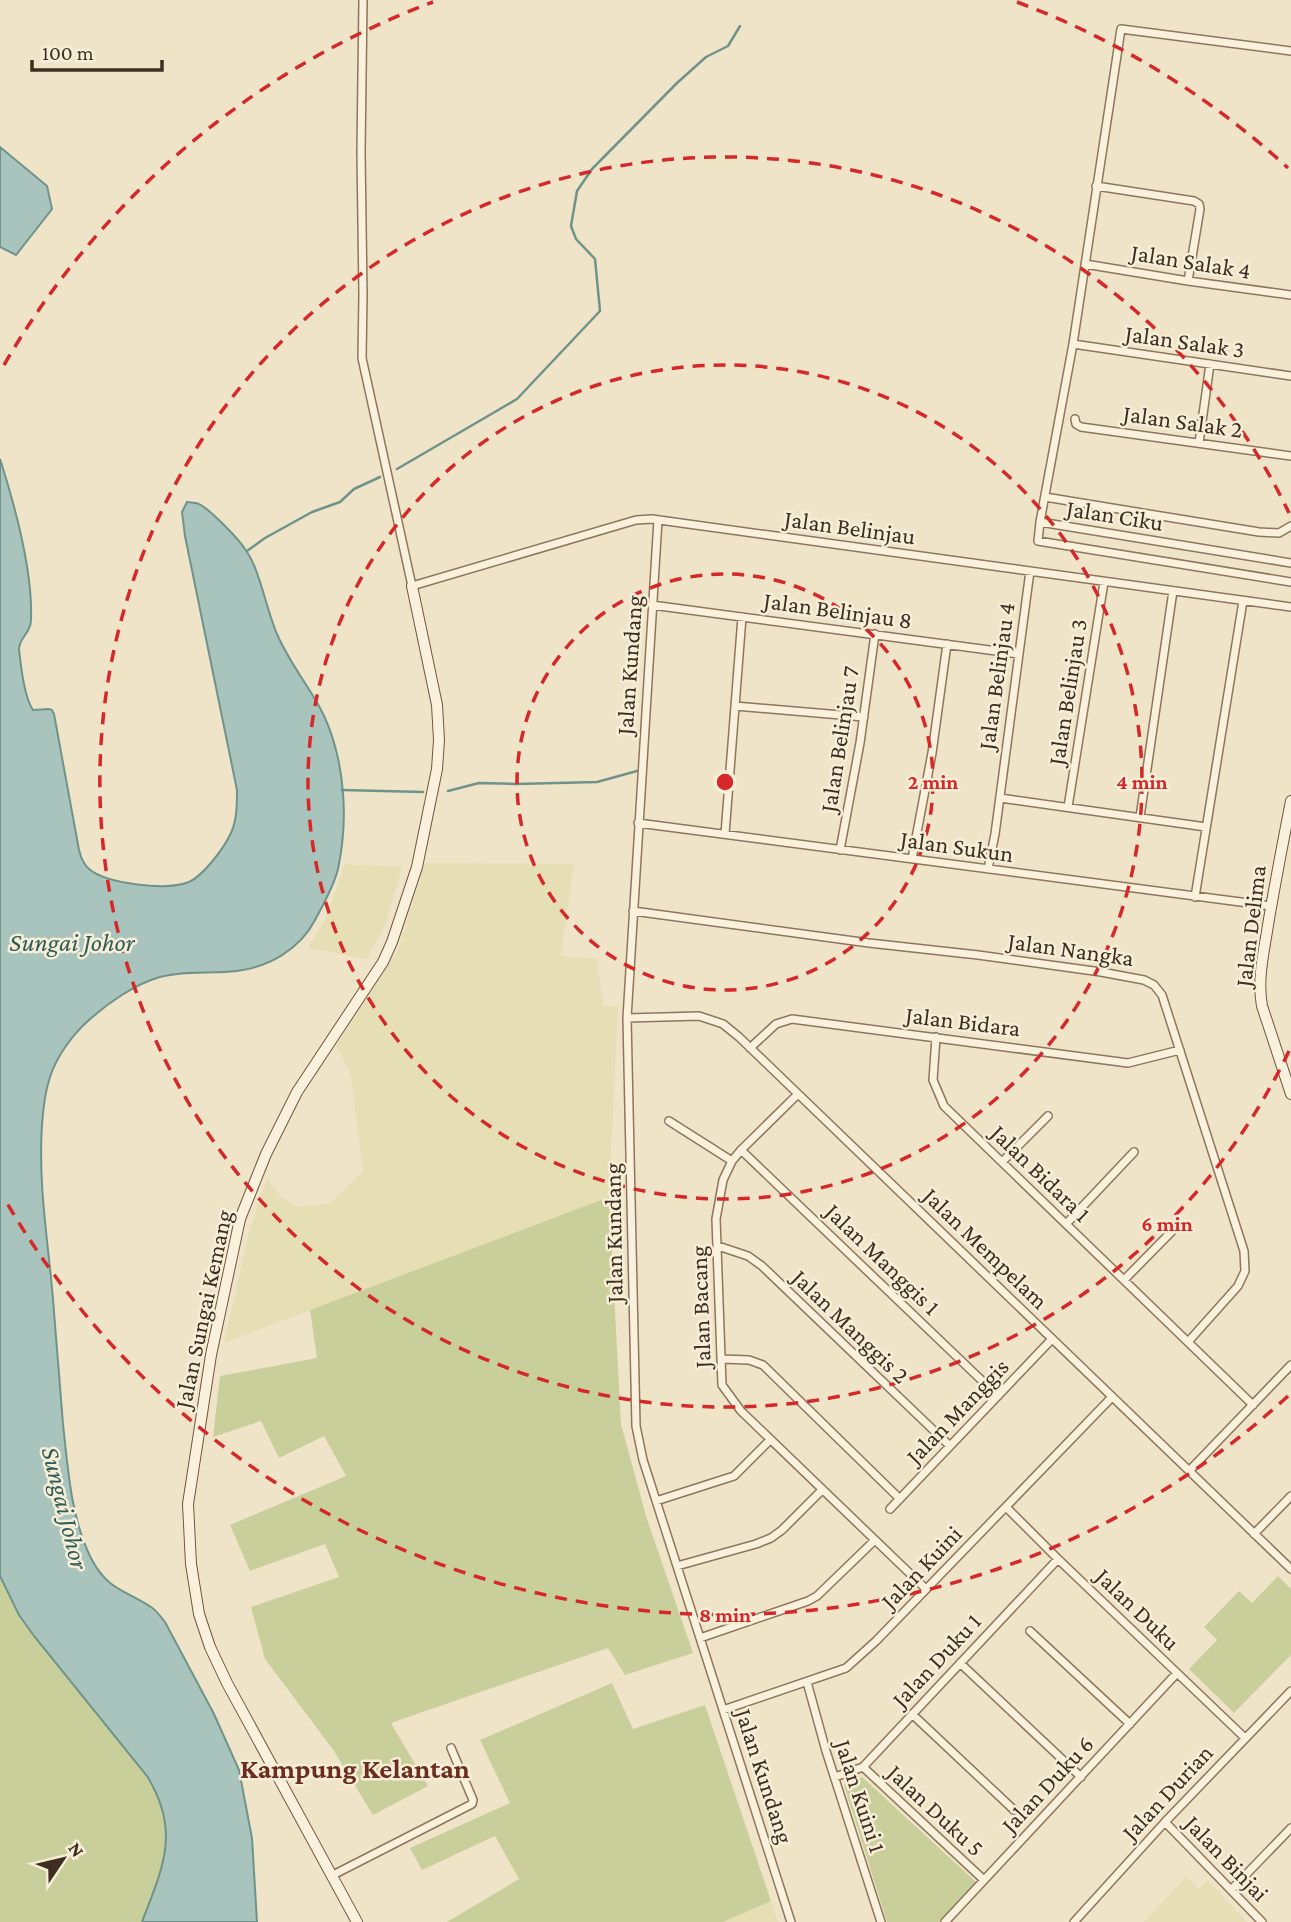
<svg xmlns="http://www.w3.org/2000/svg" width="1291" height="1922" font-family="'Crimson Pro',serif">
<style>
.farmland{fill:#e6deb5}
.green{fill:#c9cf9b}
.water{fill:#a9c4bc;stroke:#6f938a;stroke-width:2}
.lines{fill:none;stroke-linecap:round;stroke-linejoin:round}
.stream{stroke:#6f938a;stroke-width:2.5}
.street-casing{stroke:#8d765c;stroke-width:10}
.secondary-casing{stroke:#6f573f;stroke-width:12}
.street{stroke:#faf1dc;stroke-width:7}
.secondary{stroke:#faf1dc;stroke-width:10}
.ring{fill:none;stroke:#d62828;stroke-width:3.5;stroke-dasharray:12 9}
.labels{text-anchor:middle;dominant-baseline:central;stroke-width:5;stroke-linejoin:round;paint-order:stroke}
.street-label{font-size:24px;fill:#3d2e20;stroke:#f7eed8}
.water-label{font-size:26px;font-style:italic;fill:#2f5d5a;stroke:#f7eed8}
.quarter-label{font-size:28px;font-weight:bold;fill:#6b2e1e;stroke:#f7eed8}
.centre{fill:#d62828;stroke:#f7eed8;stroke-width:3.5}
.ring-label{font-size:21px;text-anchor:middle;font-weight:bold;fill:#d62828;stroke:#f7eed8;stroke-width:5;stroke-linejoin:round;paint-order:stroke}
</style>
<rect width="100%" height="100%" fill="#f0e4c8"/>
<path class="farmland" d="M425,863L574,864L561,956L597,959L603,1006H618L609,1197L224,1343L250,1228L267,1178L281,1197L299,1207L330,1203L363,1172L350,1071L336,1046L398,950Z
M345,864L402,867L387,921L367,959L308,948L325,920Z
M1186,1877L1199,1889L1208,1880L1247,1922H1144Z
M771,1901L778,1922H723Z"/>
<path class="green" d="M609,1197L621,1424L646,1516L693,1653L625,1675L608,1648L391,1723L428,1786L373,1815L334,1751L265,1659L251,1607L339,1577L325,1544L250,1571L230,1525L346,1476L324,1436L279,1458L261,1421L213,1437L220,1376L317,1358L310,1310Z
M0,1576L19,1615L34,1636L147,1776C180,1831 163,1867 142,1922H0Z
M1278,1576L1291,1589V1655L1234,1713L1189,1669L1217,1640L1204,1627L1239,1591L1252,1603Z
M612,1683L633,1729L705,1705L771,1901L723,1922H447L519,1879L495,1836L422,1870L410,1848L510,1803L480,1740Z
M862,1777L976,1882L939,1922H887L844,1785Z"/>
<path class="water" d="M0,147L47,186L52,209L16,255L0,247Z
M0,459C15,506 33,570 31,620C31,633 19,638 19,649C21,666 24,697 33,710L49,709L52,710L54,714L79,850C81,858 83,864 89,869C107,884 167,891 189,882C204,875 224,848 231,833C237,820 237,804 237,790L185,536L182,512L187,502C192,503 196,502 201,505C212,512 238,538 245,549C260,569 266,609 277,634C288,660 305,681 319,706C333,731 341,764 343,793C345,817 343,845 338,869C334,886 323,905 315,920C300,949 269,967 237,971C211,974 185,970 160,977C135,984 108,1003 89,1020C72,1035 57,1056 50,1077C45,1092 43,1110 42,1125C38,1184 48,1241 53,1299C56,1341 60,1383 63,1424C68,1469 71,1520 92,1560C108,1590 125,1590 151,1607C156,1610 161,1617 165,1622L214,1714L239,1770L252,1838L257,1922H142C163,1867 181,1831 147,1776L34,1636L19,1615L0,1576Z"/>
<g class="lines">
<path class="stream" d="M397,469L517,399L600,311L595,259L576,239L571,226L577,191L592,169L677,83L706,57L728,46L740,26
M247,551L265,538L312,512L340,502L354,489L380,477
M342,790L423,792
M448,791L479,783L516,784L597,782L637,771"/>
<g class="street-casing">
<path id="street" d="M363,0L361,152L363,295L362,358L412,586L636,520L652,519L1291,607
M1096,186L1194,201L1199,204L1200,209L1188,281
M1085,264L1188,281L1291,295
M1073,344L1291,376
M1075,419L1076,424L1081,427L1291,456
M1199,443L1210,364
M1045,497L1259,532L1279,533L1291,526
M658,520L627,1018L636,1426L643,1460L791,1922
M1040,522L1073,344L1121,29L1291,51
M1291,563L1040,522L1038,541L1291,582
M652,605L1019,654
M735,706L864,717
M1000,798L1206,827
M1068,807L1104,582
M1140,817L1173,591
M638,823L1271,906
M725,834L742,617
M840,850L860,743L875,634
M912,859L932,753L947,644
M988,869L995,834L1030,571
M1195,897L1243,601
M633,911L869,943L978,955L1101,972L1144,980L1154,985L1162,995L1244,1251L1245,1271L1238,1286L1188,1342
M627,1018L699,1016L723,1024L739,1037L1291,1569
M936,1037L933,1080L944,1106L1253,1405
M750,1048L776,1024L792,1019L1128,1063L1180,1050
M798,1094L741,1150L732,1161L723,1180L716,1219L722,1385L741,1411L926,1589
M669,1121L732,1161
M741,1150L998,1396
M1002,1162L1048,1116
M1066,1224L1134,1152
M718,1246L748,1256L762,1266L950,1446
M1124,1280L1178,1225
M721,1359L749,1360L763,1365L900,1499
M1189,1471L1291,1365
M656,1501L734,1476L770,1440
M1006,1507L1058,1559L1245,1738
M890,1509L1052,1339
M1254,1534L1291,1496
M677,1566L756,1544L771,1538L782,1530L822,1490
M1030,1631L1130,1724
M700,1638L808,1601L817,1596L875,1540
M960,1663L1081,1777
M807,1682L826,1751L881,1922
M723,1710L846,1668L876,1641L1112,1397
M912,1714L1014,1810
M863,1767L984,1880
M835,1777L863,1767L1058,1559
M1165,1822L1262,1922
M333,1875L472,1804L473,1800L451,1748
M1231,1890L1291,1828
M945,1922L1177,1673
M1074,1922L1165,1822L1291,1691"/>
</g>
<g class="secondary-casing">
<path id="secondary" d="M1291,801C1283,842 1275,883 1268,925C1264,952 1257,979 1262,1006L1291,1094
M357,1922L227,1683L210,1647L199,1614L191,1564L188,1504L211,1355L240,1219L266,1154L297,1092L383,962L392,942L417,867L437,769L439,740L437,705L412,586"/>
</g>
<use href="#street" class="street"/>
<use href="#secondary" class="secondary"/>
</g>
<g class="ring">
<circle cx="725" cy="782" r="208"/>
<circle cx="725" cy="782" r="417"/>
<path d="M1289 1051A625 625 0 1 1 1289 513"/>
<path d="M1288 1396A833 833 0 0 1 4 1198M4 365A833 833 0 0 1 433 2M1017 2A833 833 0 0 1 1288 168"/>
</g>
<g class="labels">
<g class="street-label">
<text transform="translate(1191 261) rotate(9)">Jalan Salak 4</text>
<text transform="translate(1185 341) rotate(8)">Jalan Salak 3</text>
<text transform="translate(1183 421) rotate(8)">Jalan Salak 2</text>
<text transform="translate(1115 515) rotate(9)">Jalan Ciku</text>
<text transform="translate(850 527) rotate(8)">Jalan Belinjau</text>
<text transform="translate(838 610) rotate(8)">Jalan Belinjau 8</text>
<text transform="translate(629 665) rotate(-86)">Jalan Kundang</text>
<text transform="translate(996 676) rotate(-82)">Jalan Belinjau 4</text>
<text transform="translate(1067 692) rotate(-81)">Jalan Belinjau 3</text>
<text transform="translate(839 739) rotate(-81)">Jalan Belinjau 7</text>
<text transform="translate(957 846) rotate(8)">Jalan Sukun</text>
<text transform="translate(1250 926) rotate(-83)">Jalan Delima</text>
<text transform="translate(1071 949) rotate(8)">Jalan Nangka</text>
<text transform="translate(963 1021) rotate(7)">Jalan Bidara</text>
<text transform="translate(1041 1173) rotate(44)">Jalan Bidara 1</text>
<text transform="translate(613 1233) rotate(-91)">Jalan Kundang</text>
<text transform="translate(986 1248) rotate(44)">Jalan Mempelam</text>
<text transform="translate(883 1259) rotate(44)">Jalan Manggis 1</text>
<text transform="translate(700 1307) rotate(-92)">Jalan Bacang</text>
<text transform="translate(203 1309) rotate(-78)">Jalan Sungai Kemang</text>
<text transform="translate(851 1326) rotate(44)">Jalan Manggis 2</text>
<text transform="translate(957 1411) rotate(-46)">Jalan Manggis</text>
<text transform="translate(921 1567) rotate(-46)">Jalan Kuini</text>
<text transform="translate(1138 1609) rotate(44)">Jalan Duku</text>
<text transform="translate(936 1660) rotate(-47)">Jalan Duku 1</text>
<text transform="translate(765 1776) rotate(72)">Jalan Kundang</text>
<text transform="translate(1047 1784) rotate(-47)">Jalan Duku 6</text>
<text transform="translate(1167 1792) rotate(-47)">Jalan Durian</text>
<text transform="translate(861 1796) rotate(72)">Jalan Kuini 1</text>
<text transform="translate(936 1810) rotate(43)">Jalan Duku 5</text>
<text transform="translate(1227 1858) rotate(46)">Jalan Binjai</text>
</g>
<g class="water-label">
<text x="72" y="942">Sungai Johor</text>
<text transform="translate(65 1508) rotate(76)">Sungai Johor</text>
</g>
<g class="quarter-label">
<text x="355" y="1768">Kampung Kelantan</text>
</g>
</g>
<circle cx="725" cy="782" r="10" class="centre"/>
<g class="ring-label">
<text x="933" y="789">2 min</text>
<text x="1142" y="789">4 min</text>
<text x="1167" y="1231">6 min</text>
<text x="725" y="1622">8 min</text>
</g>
<g transform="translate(63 1859) rotate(55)" stroke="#f7eed8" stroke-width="5" paint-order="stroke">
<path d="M0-5L12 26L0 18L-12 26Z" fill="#3d2e20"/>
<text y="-10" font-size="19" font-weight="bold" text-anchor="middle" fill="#3d2e20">N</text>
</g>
<path d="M32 60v10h130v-10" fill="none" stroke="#3d2e20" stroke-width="3.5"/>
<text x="42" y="60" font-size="21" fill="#3d2e20" stroke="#f7eed8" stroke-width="5" paint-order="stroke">100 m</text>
</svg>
